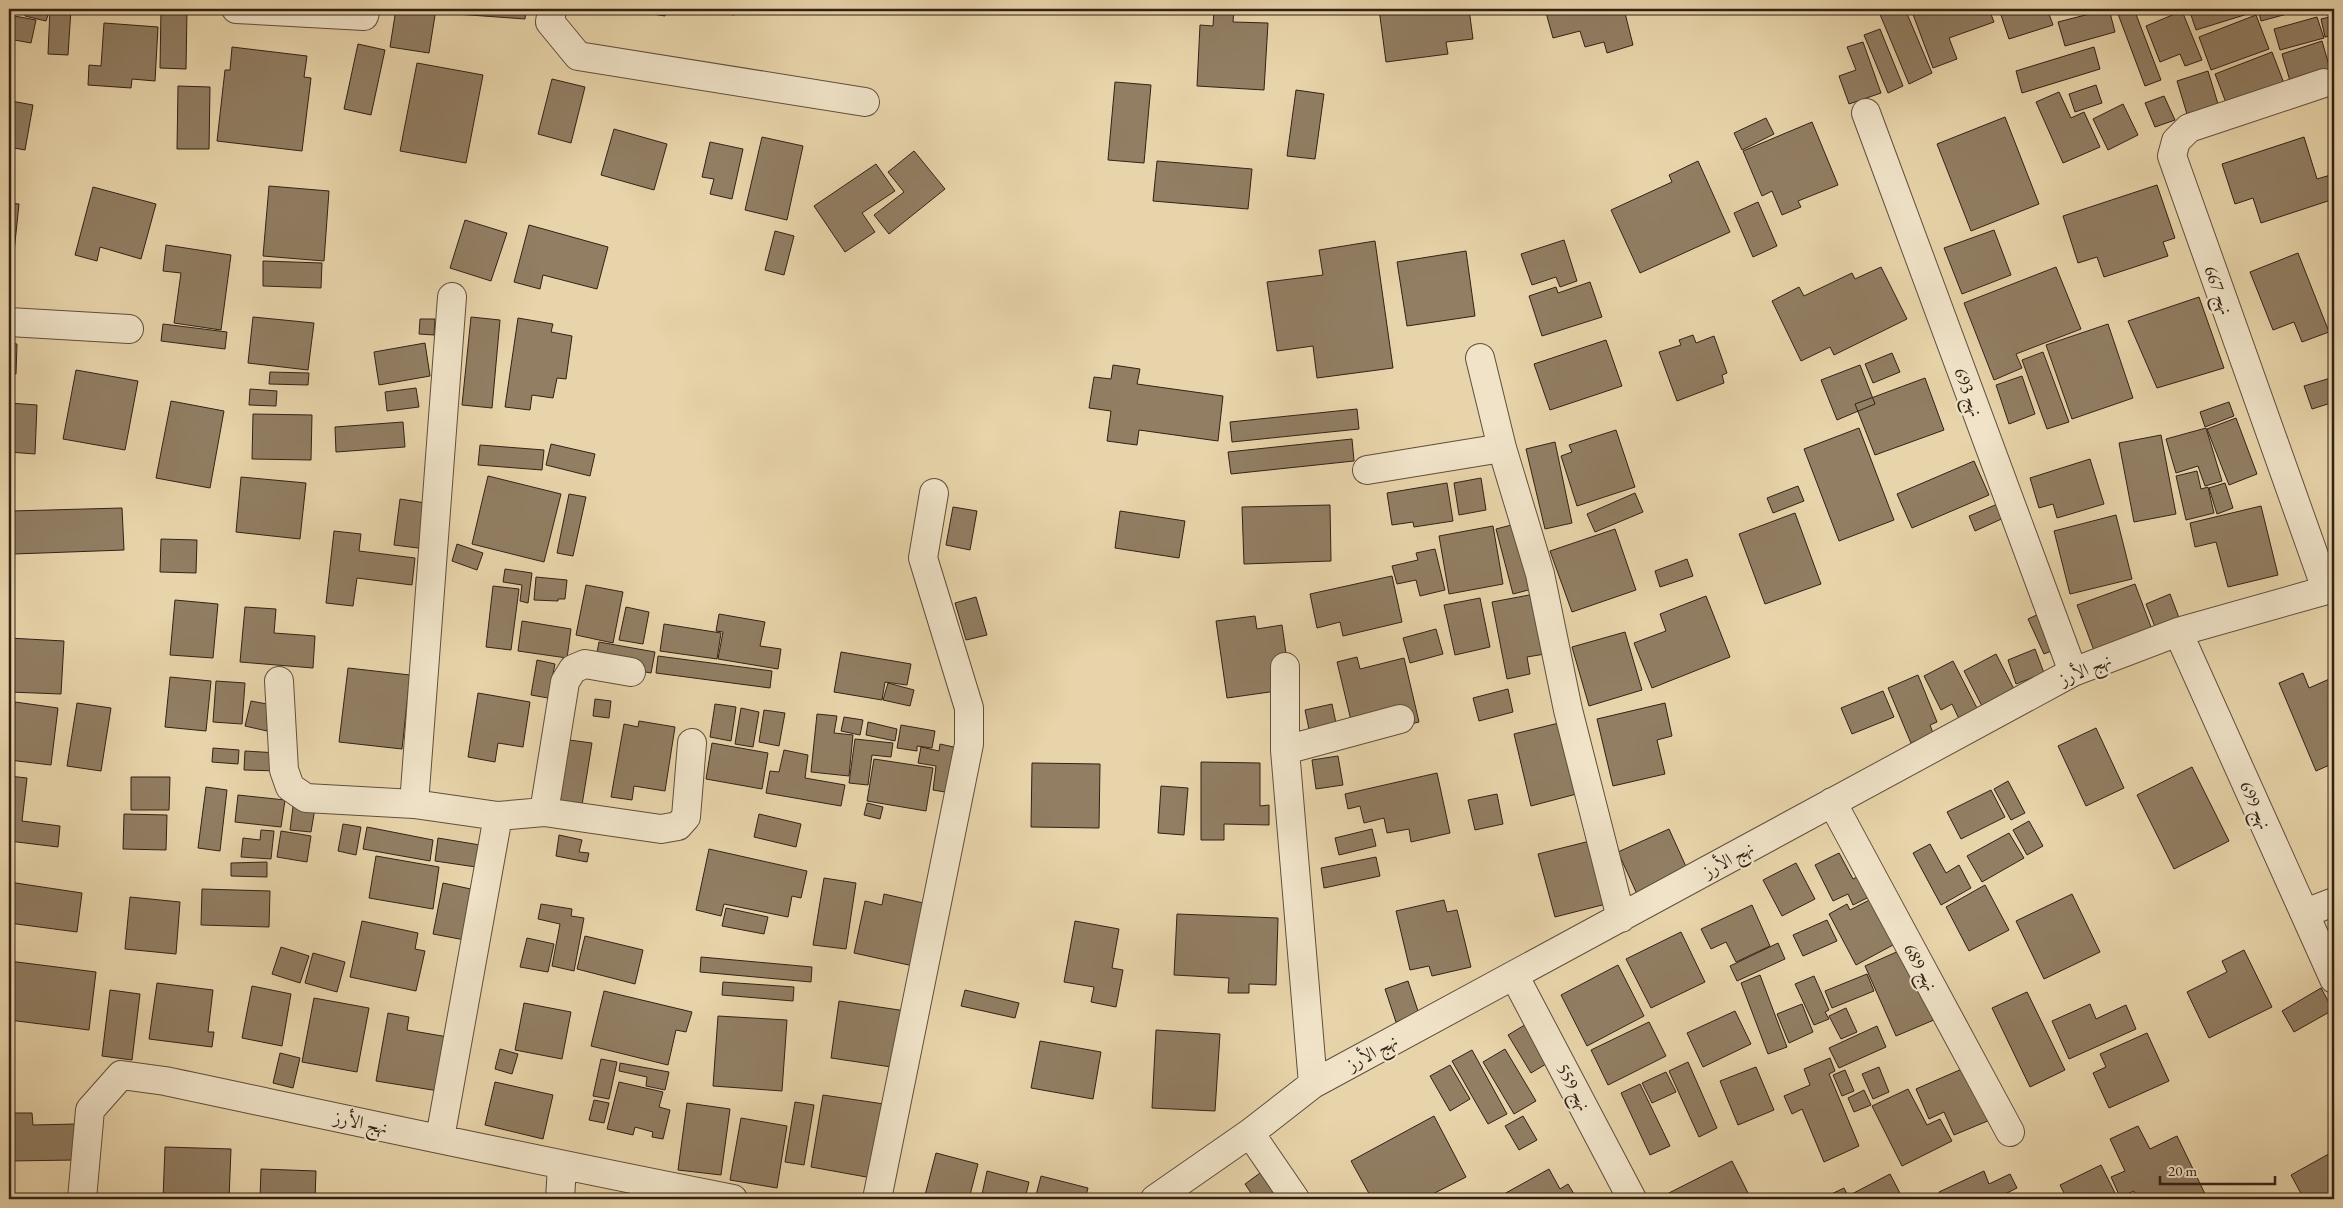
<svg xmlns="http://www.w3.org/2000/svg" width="2343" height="1208" font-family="'EB Garamond',Amiri,serif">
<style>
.building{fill:#917e63;stroke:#322117}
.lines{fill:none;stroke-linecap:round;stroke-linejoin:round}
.minor-casing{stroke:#604e3c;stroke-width:30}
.minor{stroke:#f0e3c8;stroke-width:28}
.labels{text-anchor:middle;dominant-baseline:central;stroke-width:4;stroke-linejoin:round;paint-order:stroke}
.street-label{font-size:18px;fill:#322117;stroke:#f0e3c8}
</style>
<rect width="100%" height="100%" fill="#e8d4aa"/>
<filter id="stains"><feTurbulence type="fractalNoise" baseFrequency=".004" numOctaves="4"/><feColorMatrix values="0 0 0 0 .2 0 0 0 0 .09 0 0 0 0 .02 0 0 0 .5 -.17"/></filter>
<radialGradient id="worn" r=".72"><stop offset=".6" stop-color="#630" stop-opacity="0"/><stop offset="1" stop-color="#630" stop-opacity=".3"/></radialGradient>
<path class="building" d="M26,9H50L46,21L25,16Z
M50,9H71L68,55L48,54Z
M161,9H187L186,69L160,68Z
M396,9H436L429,53L390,47Z
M442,9H526L525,19L442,13Z
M635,9H666L665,16L634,11Z
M695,9H735L734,15Z
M1214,9H1234L1233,22L1268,23L1264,90L1197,86L1200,25L1213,26Z
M1379,9H1469L1473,39L1446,42L1448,54L1386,62Z
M1545,9H1624L1633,45L1607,53L1604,42L1585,47L1580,31L1553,38Z
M1887,9H1905L1932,73L1909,84L1879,12Z
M1911,9H1989L1994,22L1949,38L1957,59L1933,68Z
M1999,9H2066L2049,14L2053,25L2009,39Z
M2109,9L2115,32L2065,46L2058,22Z
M2131,9H2134L2161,80L2145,86L2118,14Z
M2189,9H2253L2254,12L2196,30Z
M2258,9H2301L2302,10L2261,21Z
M2182,11L2202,60L2185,66L2180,54L2160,62L2146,26Z
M9,15L36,20L31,43L9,39Z
M2256,15L2269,49L2211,70L2199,37Z
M2334,16V35L2325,37L2321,19Z
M2317,17L2324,38L2280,50L2274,29Z
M104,23L158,27L155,81L132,79L131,88L88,85L89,65L101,66Z
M1880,29L1903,86L1888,93L1864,35Z
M2322,41L2330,69L2290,81L2282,54Z
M2334,41V64L2328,42Z
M1863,42L1881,93L1849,104L1839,76L1856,70L1847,47Z
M358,44L385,50L371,115L344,109Z
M232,47L307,56L304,77L311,78L302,151L217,141L225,70H230Z
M2094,47L2100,69L2022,93L2016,71Z
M2272,52L2285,86L2228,108L2215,74Z
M417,63L483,75L466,163L400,151Z
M2208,71L2218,104L2187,114L2177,81Z
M552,79L585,87L571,143L538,134Z
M1115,82L1151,85L1144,163L1108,160Z
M2096,85L2102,103L2075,112L2069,94Z
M9,86L13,87L11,101L33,105L25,150L9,147Z
M178,86L210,87L209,149H177Z
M1296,90L1324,94L1315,159L1287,156Z
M2059,92L2071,118L2084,112L2100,147L2063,163L2036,102Z
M2164,96L2175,120L2155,127L2145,103Z
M2123,104L2138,135L2108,150L2093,119Z
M2005,117L2039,204L1971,231L1937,144Z
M1766,118L1774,134L1742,150L1734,133Z
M1812,122L1838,185L1798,201L1801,207L1782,215L1772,191L1762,196L1743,151Z
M614,129L667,144L654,190L601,175Z
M762,137L803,146L787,220L745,210Z
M2304,137L2317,179L2334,174V199L2261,223L2253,198L2235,204L2222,164Z
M710,142L743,149L732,199L710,194L714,179L702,177Z
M914,151L945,189L889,234L874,215L904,192L888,172Z
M1157,161L1252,169L1248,209L1153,201Z
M1698,161L1730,232L1640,273L1611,210L1672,182L1669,175Z
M876,164L895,191L862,213L875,232L845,252L814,206Z
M2157,185L2175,238L2163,242L2168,256L2104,277L2097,257L2078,263L2063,216Z
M269,186L329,191L324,261L263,256Z
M93,187L156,204L141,259L100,247L97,261L75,255Z
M1758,202L1777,246L1753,257L1734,213Z
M9,203L19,204L9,300Z
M465,220L507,233L491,281L450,268Z
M529,225L608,247L597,289L543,275L540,289L514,282Z
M1994,230L2011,275L1962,294L1944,248Z
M775,231L794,236L784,275L765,270Z
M1564,240L1577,281L1560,287L1556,277L1532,285L1521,254Z
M1375,241L1393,368L1317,378L1313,346L1277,351L1267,282L1323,275L1319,250Z
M166,245L231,255L221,330L174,323L181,273L163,271Z
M1466,251L1475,316L1407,326L1397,262Z
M2298,253L2329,332L2302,342L2294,322L2273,330L2250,272Z
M263,261L322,263L321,288L263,286Z
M1881,267L1907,319L1834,355L1830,347L1801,361L1772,301L1799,287L1804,296L1852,273L1855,279Z
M2056,267L2081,329L2016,354L2022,368L1994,380L1964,303Z
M1590,282L1602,317L1542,336L1529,296L1556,287L1558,293Z
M2199,297L2224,368L2157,388L2128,321Z
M253,317L314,323L308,370L248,363Z
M471,317L500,320L492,408L462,405Z
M518,318L553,324L551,332L572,336L566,379L557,378L553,398L532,395L530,410L505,407Z
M420,319H435L434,335L419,334Z
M163,324L227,332L225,349L161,341Z
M2108,324L2133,398L2072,419L2046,345Z
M1693,335L1696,343L1714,336L1727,373L1722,375L1724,383L1677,401L1659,352L1681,345L1679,340Z
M1606,340L1622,386L1550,410L1534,364Z
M9,343L17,344L16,374L9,373Z
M425,343L430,376L379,385L374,352Z
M2043,352L2069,422L2047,429L2022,360Z
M1892,353L1900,372L1873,383L1865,364Z
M1113,365L1140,369L1137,384L1223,396L1218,441L1139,430L1137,445L1107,441L1111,411L1089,408L1094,377L1111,379Z
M1860,365L1875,404L1837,420L1821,380Z
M76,370L138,381L125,450L63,439Z
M270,372L309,373L308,385L269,384Z
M2022,376L2035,414L2009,424L1996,385Z
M2334,377V402L2312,409L2304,386Z
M1925,378L1944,430L1875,455L1855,404Z
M416,388L419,407L387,411L385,392Z
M250,389L277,391L276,406L249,405Z
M171,401L224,411L210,488L156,478Z
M2229,402L2234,416L2205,427L2200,412Z
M9,403L37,405L35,454L9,452Z
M1357,409L1359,429L1232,442L1230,422Z
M253,414L312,415L311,460L252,459Z
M2236,418L2257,474L2229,485L2207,429Z
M403,422L405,447L336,452L335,427Z
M1859,428L1894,520L1839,541L1804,449Z
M2206,428L2222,481L2205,486L2198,466L2176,473L2166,439Z
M1616,430L1635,487L1577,506L1561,456L1572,452L1569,445Z
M2161,435L2176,514L2134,522L2119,443Z
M1352,439L1354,461L1231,474L1228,452Z
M1555,442L1572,523L1545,529L1526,449Z
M551,444L595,454L590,476L546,465Z
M480,445L544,450L542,470L478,465Z
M2090,459L2104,504L2057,518L2053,504L2039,508L2030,478Z
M1974,461L1989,495L1912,528L1897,494Z
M2197,471L2201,489L2208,487L2214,513L2186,520L2176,476Z
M488,476L561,494L544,562L472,544Z
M241,477L306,483L300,539L236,532Z
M1481,478L1486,510L1459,515L1454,483Z
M1447,483L1453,521L1414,527L1413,522L1392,525L1387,493Z
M2225,483L2233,508L2217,514L2209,488Z
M1798,486L1804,501L1773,513L1767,498Z
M1635,493L1643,512L1595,532L1587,514Z
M569,494L586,497L573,556L557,553Z
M400,499L432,504L426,549L394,545Z
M2000,503L2006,517L1975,531L1969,516Z
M1330,505L1331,561L1244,564L1242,507Z
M2261,506L2278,575L2228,587L2216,542L2195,547L2190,523Z
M953,507L977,511L970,550L946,545Z
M122,508L124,550L14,554L12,511Z
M1120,511L1185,521L1179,558L1115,548Z
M1795,513L1821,584L1765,604L1739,534Z
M2116,515L2132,579L2070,594L2054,531Z
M1523,522L1540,587L1513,594L1496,529Z
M1493,526L1503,584L1449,594L1439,536Z
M1615,529L1636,590L1572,612L1550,551Z
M334,531L361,534L359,551L415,558L412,585L357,578L353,606L326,603Z
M161,539L197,540L196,573L160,572Z
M457,544L483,553L477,570L452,561Z
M1435,549L1445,590L1420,596L1416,580L1397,584L1392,566L1418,560L1416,553Z
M1687,559L1693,576L1660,587L1655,571Z
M505,569L532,573L528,603L520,601L522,585L503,582Z
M1392,576L1402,622L1343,636L1340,622L1317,628L1310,594Z
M536,577L567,580L565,599H558V601L534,600Z
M2135,584L2154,635L2096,656L2077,605Z
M586,585L623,592L613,643L576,635Z
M493,586L519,589L511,650L486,647Z
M1540,593L1551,653L1527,657L1530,674L1507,679L1492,602Z
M2170,594L2181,623L2157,632L2146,604Z
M1706,596L1730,657L1652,688L1634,643L1666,631L1660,614Z
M976,597L987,635L966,640L955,603Z
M1480,598L1490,647L1455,655L1444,605Z
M175,600L218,604L213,658L170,655Z
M245,607L276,609L274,633L315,636L313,668L240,662Z
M626,607L649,612L643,644L619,640Z
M2043,612L2059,648L2044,654L2028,619Z
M719,614L765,622L760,646L781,649L778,669L718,659L723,632L716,631Z
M1255,616L1257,629L1282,625L1291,689L1227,698L1216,621Z
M522,621L571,629L567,658L518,651Z
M664,624L721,633L717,659L660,651Z
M1436,629L1443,654L1410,663L1403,638Z
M1625,632L1642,690L1589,706L1572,647Z
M9,638L64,641L61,694L9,692Z
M599,642L655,652L651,673L595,663Z
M2035,649L2044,673L2016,684L2008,660Z
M841,652L911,664L907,685L885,682L882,700L834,692Z
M1996,654L2015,691L1983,708L1964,671Z
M658,656L772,671L770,688L656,673Z
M1357,657L1360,669L1404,658L1419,722L1355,737L1337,662Z
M537,660L555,664L548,698L531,695Z
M1953,661L1979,712L1960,721L1952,704L1941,710L1924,676Z
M348,668L410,675L402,749L339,742Z
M2303,673L2309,688L2334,677V763L2316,771L2279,683Z
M1918,675L1937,722L1930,725L1933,733L1911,743L1888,688Z
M170,677L211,681L206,731L165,727Z
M216,681L245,683L242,724L213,722Z
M888,683L914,690L910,706L883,700Z
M1508,689L1513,712L1479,721L1473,698Z
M1883,691L1894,717L1852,734L1841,708Z
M478,693L530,702L523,747L498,743L495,762L468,757Z
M595,699L611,701L609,718L593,716Z
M251,701L272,705L267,731L245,726Z
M15,702L58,708L51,765L9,760Z
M77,703L111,708L101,771L67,766Z
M1665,703L1672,736L1657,740L1665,774L1613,786L1597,719Z
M715,704L736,707L731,741L710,737Z
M1332,704L1337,728L1310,734L1305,710Z
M741,708L759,712L753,747L735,744Z
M764,710L785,713L779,746L759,742Z
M817,714L837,716L834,733L853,735L849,776L811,772Z
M844,717L863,720L860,735L841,731Z
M639,721L675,727L665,791L634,786L632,800L611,797L624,724L638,727Z
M1567,721L1584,792L1531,806L1514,734Z
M868,722L897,729L895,741L866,735Z
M901,725L935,731L932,748L917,746V751L897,748Z
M2096,728L2124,788L2086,806L2058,746Z
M855,739L893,743L891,757L872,755L868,785L849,783Z
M569,740L592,743L582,805L559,802Z
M712,743L768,753L762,789L706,779Z
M940,744L958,748L951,793L933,790L936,766L918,763L921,747L939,751Z
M213,748L239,750L238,764L212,762Z
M784,750L808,755L805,778L845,785L841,806L766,793L770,771L779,772Z
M245,751L278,753V771L244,770Z
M1338,756L1343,785L1316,789L1312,760Z
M874,759L933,768L926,811L867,801Z
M1201,762L1260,763V806L1269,805V825L1224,824V840H1201Z
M1032,763L1100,764L1099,828L1031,827Z
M2192,767L2229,841L2174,869L2137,795Z
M1437,773L1450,833L1411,842L1409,829L1387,833L1384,818L1364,823L1360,806L1348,809L1345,794Z
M9,776L27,778L22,821L60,826L58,847L9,841Z
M131,777H170L169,810H131Z
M2008,781L2025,813L2011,820L1994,789Z
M1161,786L1188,788L1184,835L1158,833Z
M206,787L227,790L220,851L198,848Z
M1991,790L2005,817L1961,839L1947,812Z
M1497,794L1503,824L1475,830L1468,800Z
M238,795L285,800L281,827L235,822Z
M294,799L315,808L311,832L290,830Z
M867,803L883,807L880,819L864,815Z
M124,814L167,815L166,850L123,849Z
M759,814L801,824L796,847L754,837Z
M2029,821L2043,846L2027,855L2013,830Z
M343,824L361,827L356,855L338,851Z
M367,827L433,840L430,861L363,849Z
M1372,829L1376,846L1339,855L1335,838Z
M1669,829L1688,871L1637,894L1618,852Z
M261,830L274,831L271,859L241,857L243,838L260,840Z
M281,831L311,836L307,862L277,857Z
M2009,833L2024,858L1982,882L1967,856Z
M559,835L582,840L579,852L589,853L587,862L556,856Z
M438,838L480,845L476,867L435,861Z
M1598,839L1614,902L1555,917L1538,854Z
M1930,844L1946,873L1959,865L1971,888L1941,905L1913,853Z
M709,849L807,871L801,898L792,896L788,917L724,904L721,916L696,910Z
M1839,853L1853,879L1875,868L1885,889L1853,905L1848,894L1833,901L1815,865Z
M376,856L439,867L433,909L369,898Z
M1376,857L1380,876L1324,888L1321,868Z
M267,862V877L231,876V863Z
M1796,863L1815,899L1782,916L1763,880Z
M824,878L856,883L846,949L813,945Z
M9,882L82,893L77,932L9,923Z
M443,883L480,891L470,941L433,934Z
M1985,885L2009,930L1969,951L1946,907Z
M202,889L270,891L269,927L201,925Z
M884,894L932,905L918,967L854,953L865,901L882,905Z
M2072,894L2100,952L2044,979L2016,921Z
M1879,895L1904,939L1856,965L1829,914L1847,904L1850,910Z
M130,897L180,902L176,954L125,949Z
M1444,900L1447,912L1457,910L1471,967L1432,976L1429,966L1410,970L1396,911Z
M541,904L572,909L571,916L584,918L574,971L552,966L560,924L538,919Z
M1752,905L1770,946L1736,962L1726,942L1711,949L1701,929Z
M726,908L768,917L764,934L722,926Z
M1177,914L1278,918L1276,985L1249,984V993H1228L1229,978L1174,975Z
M1827,920L1837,941L1803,956L1793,935Z
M362,921L418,933L415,949L425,951L416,991L350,977Z
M1075,921L1119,929L1112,968L1123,970L1116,1007L1091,1002L1094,987L1064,982Z
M1681,932L1705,982L1651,1008L1626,959Z
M585,936L643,950L635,984L577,969Z
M527,938L554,944L548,972L520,967Z
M1778,943L1785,959L1737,981L1730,966Z
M1910,946L1941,1017L1896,1036L1865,966Z
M281,947L309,956L300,983L272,974Z
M2244,950L2272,1007L2209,1038L2187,992L2227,972L2222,961Z
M313,953L345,962L337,992L305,983Z
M701,957L812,967L811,982L700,972Z
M9,961L96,972L89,1030L9,1020Z
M1618,965L1644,1016L1587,1046L1561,995Z
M1867,974L1874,991L1832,1008L1825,991Z
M1760,975L1787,1047L1768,1054L1741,983Z
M1814,976L1829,1010L1825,1012L1829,1019L1814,1025L1795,984Z
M1408,981L1419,1014L1396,1022L1385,989Z
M723,982L794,987L793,1001L722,995Z
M157,983L213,990L208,1032H214L212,1047L149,1039Z
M252,986L291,994L282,1046L242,1038Z
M2321,988L2333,1010L2294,1032L2282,1011Z
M110,990L140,994L132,1060L102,1056Z
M965,990L1019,1003L1015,1018L961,1006Z
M604,991L692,1012L686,1032L676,1030L668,1065L591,1046Z
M2027,992L2065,1070L2030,1087L1992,1008Z
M314,998L369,1008L357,1072L302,1062Z
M839,1001L906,1011L898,1068L831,1058Z
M524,1003L571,1012L562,1059L515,1050Z
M1802,1004L1813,1032L1789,1043L1777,1014Z
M2090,1004L2096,1019L2126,1005L2136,1029L2069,1059L2052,1021Z
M1846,1008L1857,1032L1841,1039L1829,1016Z
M1735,1011L1751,1044L1703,1067L1687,1033Z
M388,1013L409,1017L407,1030L454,1038L445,1092L376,1081Z
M718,1016L787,1020L782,1091L713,1086Z
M1649,1022L1666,1056L1608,1085L1591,1050Z
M1528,1023L1551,1061L1531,1073L1508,1035Z
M1877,1026L1886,1047L1839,1068L1829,1048Z
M1156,1030L1220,1034L1215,1111L1152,1108Z
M2147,1033L2169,1081L2109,1108L2093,1073L2106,1067L2100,1054Z
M1040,1041L1101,1052L1093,1099L1031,1088Z
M500,1049L518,1054L512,1074L495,1069Z
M1505,1049L1536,1101L1514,1114L1483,1062Z
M1472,1050L1507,1114L1488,1124L1452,1061Z
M280,1053L300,1058L293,1088L273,1083Z
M1830,1058L1835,1071L1829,1074L1859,1146L1824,1162L1802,1109L1792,1114L1784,1096L1810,1085L1804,1069Z
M601,1059L617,1062L609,1099L593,1096Z
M1688,1062L1717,1128L1699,1137L1669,1071Z
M1978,1062L2002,1115L1954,1135L1944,1112L1929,1119L1916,1089Z
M620,1063L669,1072L665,1090L646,1086L647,1077L619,1071Z
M1450,1065L1470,1099L1450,1111L1430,1076Z
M1756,1067L1774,1110L1738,1125L1720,1081Z
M1879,1067L1889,1092L1873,1099L1862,1074Z
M1845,1070L1854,1091L1842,1096L1833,1075Z
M1666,1072L1676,1092L1652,1103L1642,1083Z
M495,1082L553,1095L543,1139L485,1125Z
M619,1082L663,1092L659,1107L670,1110L663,1139L652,1137L653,1132L635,1127L633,1135L607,1129Z
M1640,1084L1670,1146L1650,1155L1621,1093Z
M1908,1089L1927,1125L1940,1119L1952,1141L1902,1166L1872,1106Z
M1864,1090L1871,1105L1854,1112L1848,1098Z
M823,1095L884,1104L872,1178L811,1167Z
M594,1100L609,1103L604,1123L589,1120Z
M795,1102L814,1105L804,1165L785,1162Z
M687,1103L730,1109L721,1175L678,1170Z
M9,1113H32L33,1125L76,1124V1160L9,1161Z
M1434,1116L1466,1177L1423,1199H1372L1351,1161Z
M1523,1116L1537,1140L1519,1150L1505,1126Z
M741,1118L787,1126L777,1188L730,1180Z
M2138,1126L2150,1149L2177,1136L2207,1198L2137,1199L2134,1191L2120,1197L2111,1177L2125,1171L2110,1139Z
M165,1147L231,1149L229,1199H163Z
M2334,1151V1199H2304L2291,1175Z
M936,1153L978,1164L969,1199H924Z
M1732,1161L1751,1199H1665L1663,1196Z
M2101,1165L2118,1199H2067L2060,1185Z
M1267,1168L1289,1199H1255L1245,1184Z
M261,1169L316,1171L315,1199H260Z
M1549,1169L1560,1189L1568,1184L1577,1199H1495Z
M987,1171L1029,1182L1025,1199H981Z
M1984,1171L1989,1184L2010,1174L2017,1188L2001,1196L2002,1199H1942L1939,1192Z
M1890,1174L1903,1199H1821L1844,1188L1848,1196Z
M1041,1176L1088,1188L1085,1199H1035Z"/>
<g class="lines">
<g class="minor-casing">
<path id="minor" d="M236,9L364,16L366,9
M552,9L550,22L578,56L865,102
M2324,83L2189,128L2176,141L2172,156L2326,589
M1866,113L2073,672
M9,322L129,329
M1480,358L1502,448L1540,574L1568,710L1621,918
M1367,470L1502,448
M2178,632L2334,979
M1285,667V750L1313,1084
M279,681L284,770L290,787L306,798L414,804
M1285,750L1400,719
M1832,802L2010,1132
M544,812L565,682L573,669L585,664L631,672
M498,816L544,812L661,829L678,826L686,817L692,743
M2305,913L2334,902
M1514,975L1632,1199
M1250,1133L1295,1199
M440,1138L498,816L414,804L452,297
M82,1199L90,1110L121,1075L165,1081C354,1121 543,1162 733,1199
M560,1199L562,1166
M877,1199L969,744V708L923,558L934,493
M1155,1199L1250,1133L1313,1084L2073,672L2178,632L2334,588"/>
</g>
<use href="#minor" class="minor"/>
</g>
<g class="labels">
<g class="street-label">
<text transform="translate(2219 290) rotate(70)">نهج 667</text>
<text transform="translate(1969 392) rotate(70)">نهج 693</text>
<text transform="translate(2085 669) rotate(-23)">نهج الأرز</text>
<text transform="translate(2256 805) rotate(66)">نهج 699</text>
<text transform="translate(1728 859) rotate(-29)">نهج الأرز</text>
<text transform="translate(1921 967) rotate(62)">نهج 689</text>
<text transform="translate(1372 1052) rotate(-29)">نهج الأرز</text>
<text transform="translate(1574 1087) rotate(62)">نهج 559</text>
<text transform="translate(361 1122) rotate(12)">نهج الأرز</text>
</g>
</g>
<rect width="2343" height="1208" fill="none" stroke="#e8d4aa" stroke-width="30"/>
<rect x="10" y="10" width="2323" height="1188" fill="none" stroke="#322117" stroke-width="2.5"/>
<rect x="15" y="15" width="2313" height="1178" fill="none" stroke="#322117"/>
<path d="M2160 1176v8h115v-8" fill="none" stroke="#322117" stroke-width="2.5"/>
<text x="2168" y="1176" font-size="15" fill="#322117" stroke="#f0e3c8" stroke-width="4" paint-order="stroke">20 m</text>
<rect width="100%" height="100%" filter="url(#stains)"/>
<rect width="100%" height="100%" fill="url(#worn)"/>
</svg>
